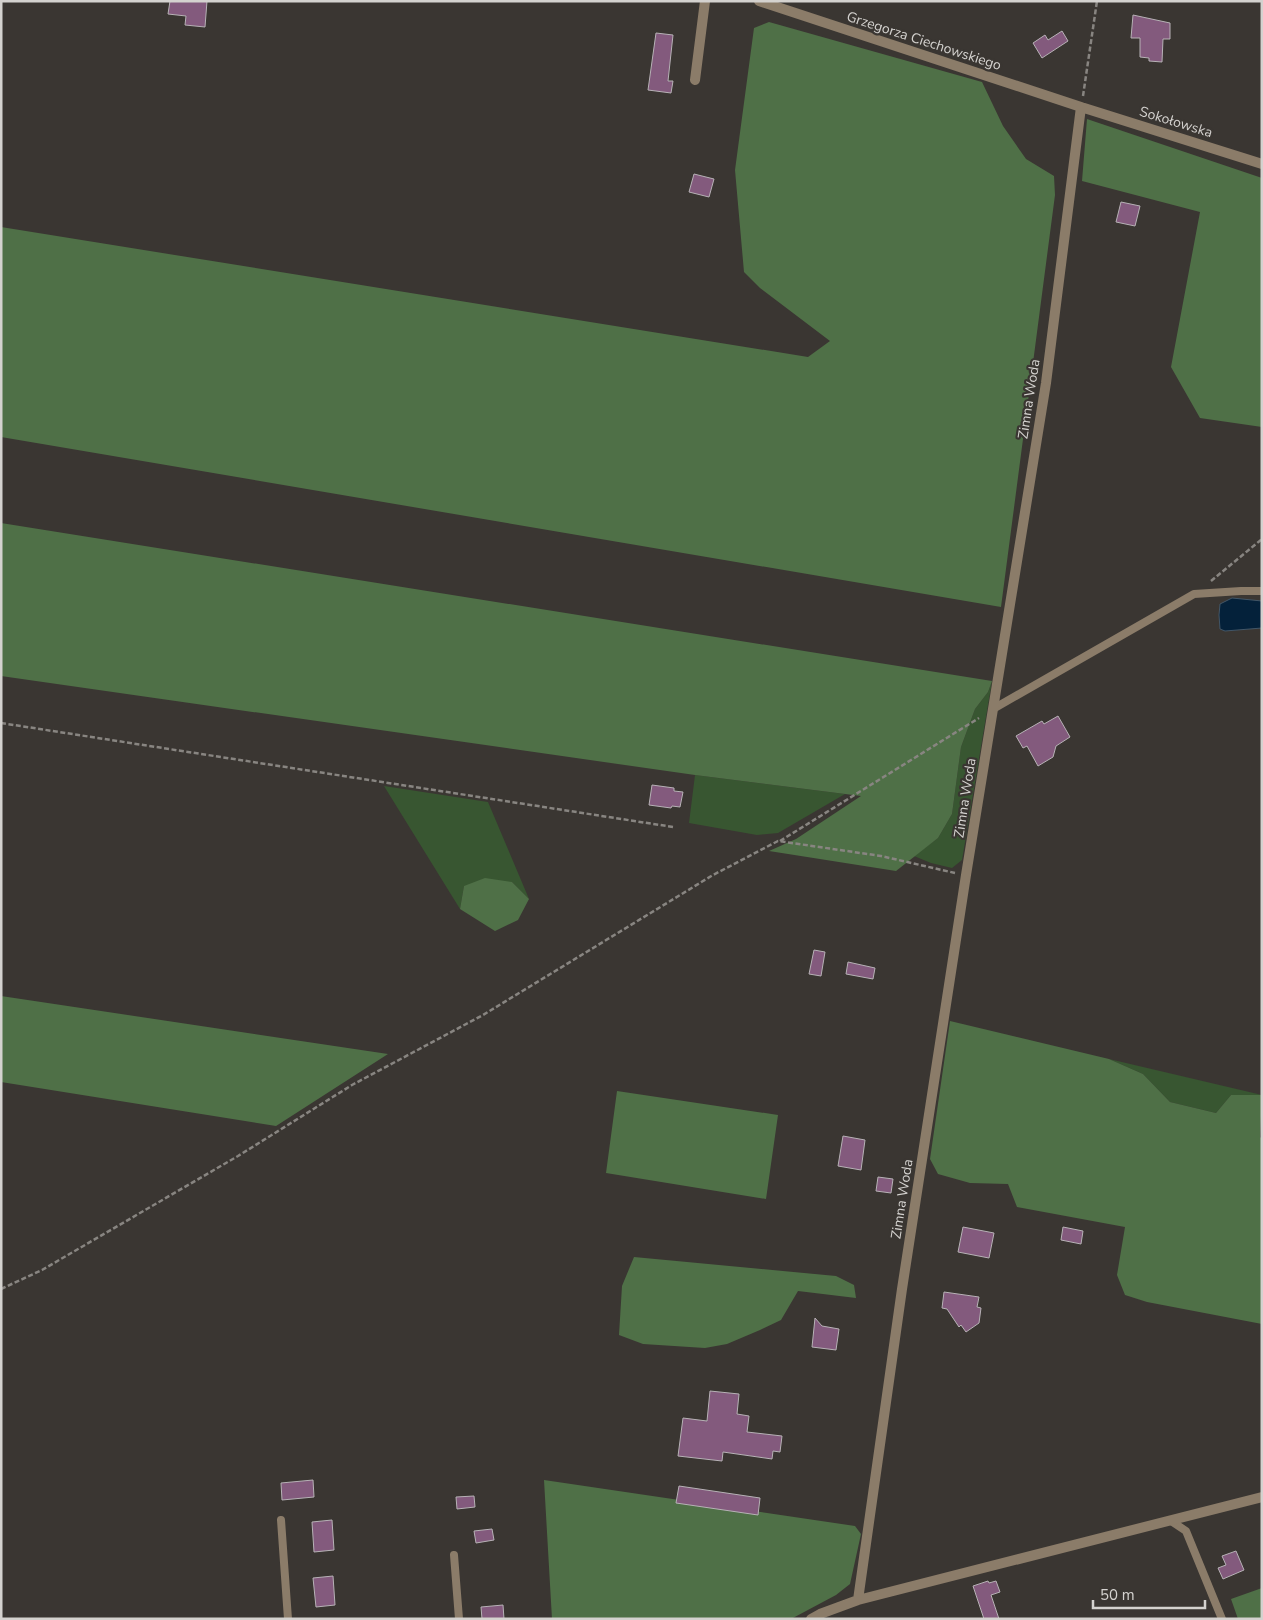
<svg xmlns="http://www.w3.org/2000/svg" width="1263" height="1620" font-family="'Nunito Sans',sans-serif">
<style>
.green{fill:#385631}
.forest{fill:#4f7047}
.water{fill:#04213a;stroke:#425667}
.building{fill:#835a7d;stroke:#b7b2b6}
.lines{fill:none;stroke-linecap:round;stroke-linejoin:round}
.path{stroke:#888581;stroke-width:2.5;stroke-dasharray:5 2.5;stroke-linecap:butt}
.lane{stroke:#8b7c69;stroke-width:8}
.street{stroke:#8b7c69;stroke-width:10}
.labels{text-anchor:middle;dominant-baseline:central;stroke-width:4.5;stroke-linejoin:round;paint-order:stroke}
.street-label{font-size:14px;fill:#d4d2cf;stroke:#3a3632}
</style>
<rect width="100%" height="100%" fill="#3a3632"/>
<path class="green" d="M992,681L962,860L952,868L931,863L914,856L938,838L952,814L961,747L975,709L988,692Z
M695,775L845,794L778,833L757,835L689,823Z
M384,786L488,802L529,899L512,882L464,886L460,909Z
M1109,1059L1262,1095H1231L1216,1113L1170,1102L1143,1074Z"/>
<path class="forest" d="M769,22L982,82L1003,126L1026,159L1054,176L1055,195L1001,607L1,437V227L808,357L830,341L760,288L744,272L735,170L754,28Z
M1087,119L1262,178V427L1200,418L1171,367L1200,212L1082,181Z
M1,523L992,681L988,692L975,709L961,747L952,814L938,838L896,871L769,851L796,839L861,796L695,775L1,676Z
M485,878L512,882L529,899L518,920L495,931L460,909L464,886Z
M1,996L388,1054L276,1126L1,1082Z
M950,1021L1109,1059L1143,1074L1170,1102L1216,1113L1231,1095H1262L1260,1137L1262,1139V1324L1147,1302L1125,1295L1117,1275L1125,1227L1017,1207L1008,1184L970,1183L938,1174L930,1159Z
M617,1091L778,1115L766,1199L606,1173Z
M634,1257L836,1276L854,1285L856,1298L798,1291L781,1320L760,1330L727,1344L705,1348L643,1344L619,1335L622,1286Z
M544,1480L855,1526L861,1534L850,1584L836,1595L791,1619H552Z
M1262,1588V1619H1238L1231,1599Z"/>
<path class="water" d="M1232,598L1262,601V628L1225,631L1220,629L1219,615L1220,604Z"/>
<path class="building" d="M170,1H207L205,27L185,25L186,16L168,14Z
M1133,15L1170,23V39H1163L1162,62L1149,61V58L1140,57V38H1131Z
M1062,31L1068,41L1042,58L1033,43L1045,35L1048,40Z
M656,33L673,35L668,81H673L671,93L648,90Z
M694,174L714,179L709,197L689,192Z
M1121,202L1140,206L1135,226L1116,222Z
M1058,716L1070,737L1056,746L1053,757L1038,766L1027,746L1023,748L1016,736L1042,721L1044,724Z
M652,785L674,788V791L683,792L680,807L672,806L671,808L649,805Z
M814,950L825,952L821,976L809,974Z
M848,962L875,968L873,979L846,974Z
M843,1136L865,1140L861,1170L838,1166Z
M878,1177L893,1179L891,1193L876,1191Z
M963,1227L994,1233L989,1258L958,1252Z
M1063,1227L1083,1231L1081,1244L1061,1240Z
M944,1292L979,1297L977,1307L981,1308L979,1323L966,1332L961,1325L959,1327L947,1309L942,1308Z
M815,1318L822,1326L839,1329L836,1350L812,1347Z
M710,1391L739,1394L737,1414L749,1416L747,1432L782,1436L780,1452L773,1451L772,1459L723,1452L722,1461L678,1456L683,1418L707,1421Z
M313,1480L314,1497L282,1500L281,1483Z
M679,1486L760,1498L758,1515L676,1503Z
M474,1496L475,1507L457,1509L456,1497Z
M332,1520L334,1550L314,1552L312,1522Z
M492,1529L494,1540L476,1543L474,1531Z
M1236,1551L1244,1570L1223,1579L1218,1568L1226,1565L1222,1556Z
M333,1576L335,1605L316,1607L313,1578Z
M988,1581L989,1583L996,1581L1000,1592L991,1595L999,1619H984L973,1586Z
M503,1605L504,1619H482L481,1607Z"/>
<g class="lines">
<path class="path" d="M1083,96L1097,1
M1211,581L1262,539
M1,723L673,827
M780,841L979,718
M1,1289L42,1270L238,1156L352,1085L483,1015L713,875L778,841L881,856L955,873"/>
<path class="lane" d="M993,709L1194,594L1241,591H1262
M281,1520L288,1619
M1171,1521L1186,1531L1222,1619
M454,1555L459,1619"/>
<path class="street" d="M759,1L1081,107L1262,164
M695,80L705,1
M858,1600L902,1289L966,875L1046,383L1081,107
M811,1619L820,1614L858,1600L1262,1497"/>
</g>
<g class="labels">
<g class="street-label">
<text transform="translate(924 41) rotate(18)">Grzegorza Ciechowskiego</text>
<text transform="translate(1176 122) rotate(17)">Sokołowska</text>
<text transform="translate(1029 399) rotate(-81)">Zimna Woda</text>
<text transform="translate(965 798) rotate(-81)">Zimna Woda</text>
<text transform="translate(902 1199) rotate(-81)">Zimna Woda</text>
</g>
</g>
<rect width="1263" height="1620" fill="none" stroke="#d4d2cf" stroke-width="5"/>
<path d="M1093 1600v8h112v-8" fill="none" stroke="#d4d2cf" stroke-width="2.5"/>
<text x="1100" y="1600" font-size="15" fill="#d4d2cf" stroke="#3a3632" stroke-width="4" paint-order="stroke">50 m</text>
</svg>
